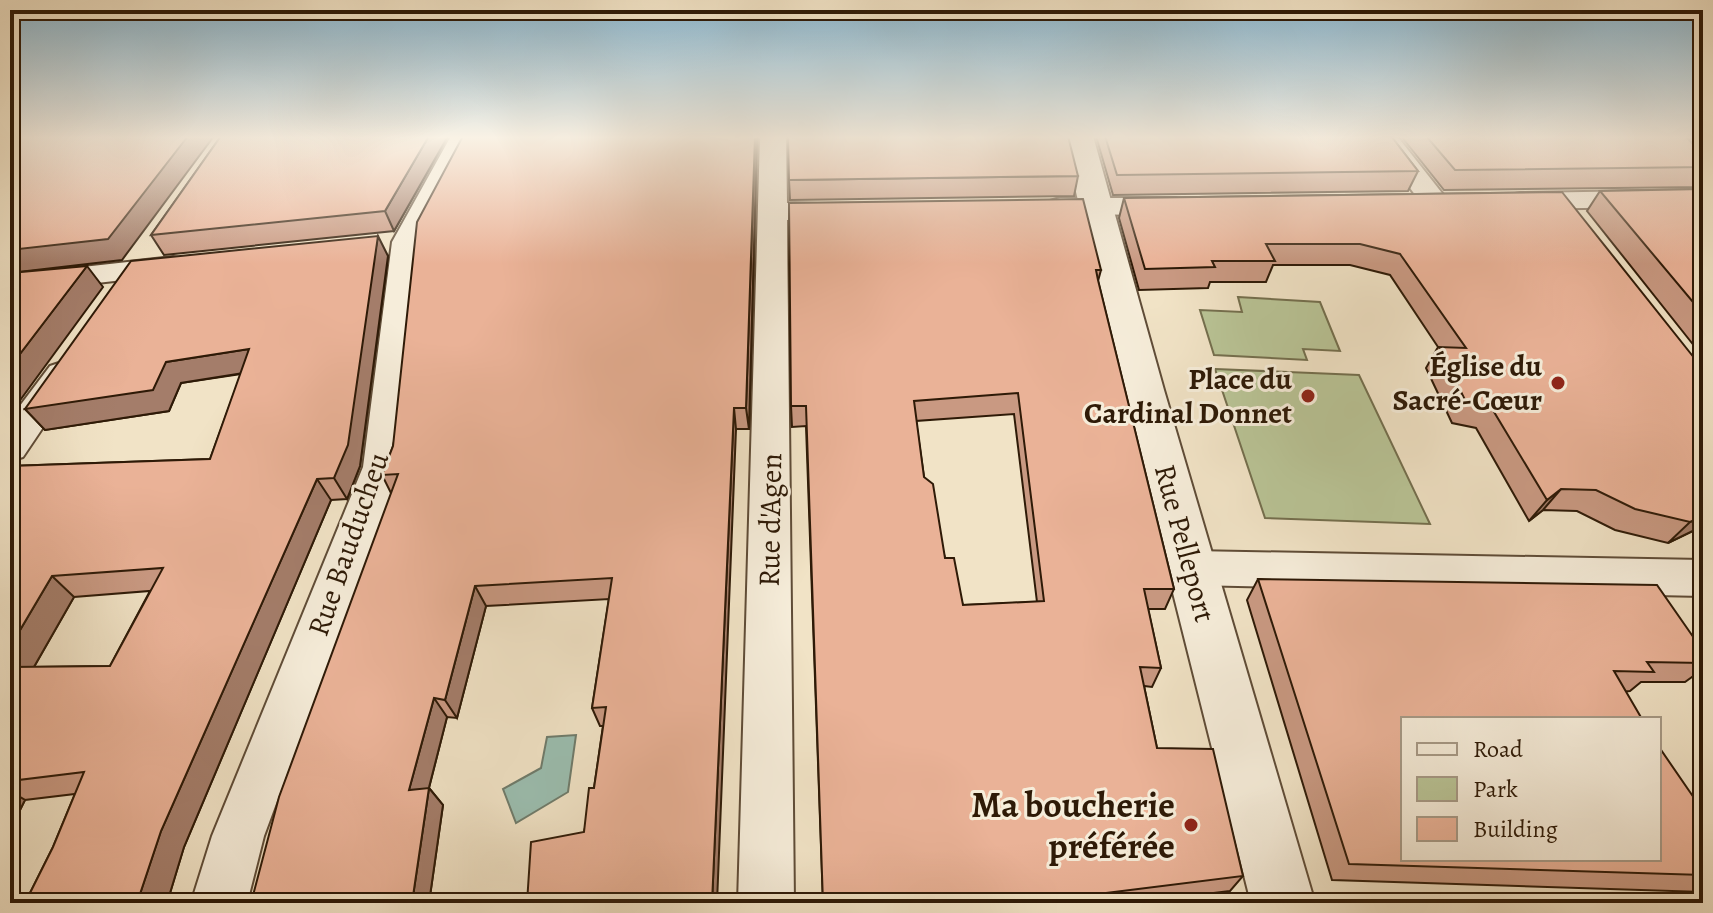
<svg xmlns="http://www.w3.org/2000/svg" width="1713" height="913" font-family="Alegreya,serif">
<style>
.green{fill:#b9c496;stroke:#746f4e;stroke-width:2}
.water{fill:#9bbeb0;stroke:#6f7c6c;stroke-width:2}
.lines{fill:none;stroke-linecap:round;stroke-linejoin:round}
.minor-casing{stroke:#5f4c37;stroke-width:4}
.tertiary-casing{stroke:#5f4c37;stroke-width:4}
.minor{fill:#f6edda;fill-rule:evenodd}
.tertiary{fill:#f6edda;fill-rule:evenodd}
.wall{fill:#c99982;stroke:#2e1a07;stroke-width:2;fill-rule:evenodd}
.shaded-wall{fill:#a47d6a;stroke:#2e1a07;stroke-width:2}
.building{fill:#eab297;stroke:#2e1a07;stroke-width:2;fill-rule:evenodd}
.poi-dot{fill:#8f2418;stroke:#f6edda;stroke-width:3}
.labels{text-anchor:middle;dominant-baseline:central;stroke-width:6;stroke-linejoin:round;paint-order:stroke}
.poi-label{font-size:30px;font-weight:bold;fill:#2e1a07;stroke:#f6edda;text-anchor:end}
.street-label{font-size:30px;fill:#2e1a07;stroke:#f6edda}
.near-poi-label{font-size:36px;font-weight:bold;fill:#2e1a07;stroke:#f6edda;text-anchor:end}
</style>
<rect width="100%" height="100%" fill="#f1e3c6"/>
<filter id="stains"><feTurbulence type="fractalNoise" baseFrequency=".0025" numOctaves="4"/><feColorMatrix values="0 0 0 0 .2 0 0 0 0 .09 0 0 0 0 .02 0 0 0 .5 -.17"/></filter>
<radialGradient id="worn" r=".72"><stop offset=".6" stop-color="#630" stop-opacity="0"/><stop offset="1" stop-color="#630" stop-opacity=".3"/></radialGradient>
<path class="green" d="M1238,297L1320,302L1340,351L1303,349L1307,360L1214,355L1200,310L1242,312Z
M1215,369L1359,375L1430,524L1265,518Z"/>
<path class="water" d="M576,735L568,792L516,823L503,789L541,768L547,737Z"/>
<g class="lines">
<g class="minor-casing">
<path id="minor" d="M451,136H477L422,242L401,467L264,836L247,903H191L212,836L363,467L392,242Z
M760,136H786L787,203L849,205L853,211L849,217L787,220L794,903H738Z
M1371,136H1397L1449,202L1445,208L1435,210L1425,208Z
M1703,190V206L1520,209L1510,207L1506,201L1510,195L1520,193Z
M1060,198H1175L1185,201L1189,207L1185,213L1175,216L1050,213L1046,207L1050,201Z
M173,257L184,259L188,266L184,273L10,293V275Z
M62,362L74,366L79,374L23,457L10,461V419L50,366Z
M1192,551L1703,560V596L1192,585L1177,580L1171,568L1177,556Z"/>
</g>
<g class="tertiary-casing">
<path id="tertiary" d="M1063,136H1093L1164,390L1315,903H1251L1122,390Z"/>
</g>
<use href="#minor" class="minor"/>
<use href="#tertiary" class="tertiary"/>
</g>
<path class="wall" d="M221,136H448L394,231L164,255L151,235Z
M463,136H757L749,429H736L584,832L594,788L603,726H600L592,708L609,599L486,606L457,718L447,717L429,788L443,805L429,903L391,493L382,475L393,446Z
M1096,136H1391L1418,171L1408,191L1113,195Z
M1401,136H1686L1703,156V187L1444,190Z
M1690,136H1703V151Z
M1078,176L1074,196L790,200L789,180Z
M1703,189V357L1587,211L1600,191Z
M1562,192L1703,526L1668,543L1615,530L1577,511L1543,510L1529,521L1476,428L1452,423L1426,368L1438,347L1390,275L1350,265H1273L1266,282H1210L1208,288L1139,290L1119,218L1124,198Z
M789,203L1101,270L1098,281L1174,589L1165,609H1148L1161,668L1152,687L1144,686L1157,748L1243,876L1230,891L1131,903H823L806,426L792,427L791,406ZM1014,414L1037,602L963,605L945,558L924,477L916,421Z
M388,256L360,466L347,499L331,500L184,847L167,903H25L53,847L75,794L25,800L10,830V466L210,459L241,374L181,383L169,411L45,430L25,409ZM150,591L110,666L34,667L74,597Z
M1258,579L1703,651V669L1685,682H1641L1630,691L1403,719L1703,811V892L1332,880L1247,600Z"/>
<path class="shaded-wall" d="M188,136H214L122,260L10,273V250Z
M429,136H448L394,231L385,211Z
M755,136H757L749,429L746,408Z
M378,236L388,256L360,466L347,499L334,478Z
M87,266L103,287L10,414V367Z
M249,349L263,370L181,383L169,411L45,430L25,409L166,362Z
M734,408L736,429L717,903H712Z
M317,479L331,500L184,847L167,903H137L161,831Z
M1561,489L1543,510L1529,521L1547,500Z
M1703,516V526L1668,543L1690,522Z
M52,576L74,597L23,686L10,676V647Z
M475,586L486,606L457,718L445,700Z
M434,698L447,717L424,807L409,790Z
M429,788L443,805L429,903H412Z
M10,791L25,800L10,830Z"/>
<path class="building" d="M10,136H188L108,239L10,250Z
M221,136H429L385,211L151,235Z
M463,136H755L746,408H734L712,903H527L531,842L584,832L589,788H594L606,707L592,708L612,578L475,586L445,700L434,698L409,790L429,788L412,903H251L279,797L398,474L382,475L393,446L417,222Z
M788,136H1068L1078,176L789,180Z
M1105,136H1391L1418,171L1117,175Z
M1426,136H1686L1703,156V167L1455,170Z
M1703,189V314L1600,191Z
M1562,192L1703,369V516L1690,522L1635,509L1596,490L1561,489L1547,500L1491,407L1466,402L1439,347L1466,348L1400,254L1360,244H1266L1275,261H1212L1215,267L1145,269L1124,198Z
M1083,199L1101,270H1096L1098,280L1174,589H1144L1161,668L1140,667L1157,748L1213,749L1243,876L1098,894L1049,903H823L806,406H791L789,203ZM1018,393L1044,601L963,605L954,558H945L933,484L924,477L914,401Z
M378,236L348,445L334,478L317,479L161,831L137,903H25L53,847L84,772L10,781V667L110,666L163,568L52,576L10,647V466L210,459L249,349L166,362L153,390L25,409L131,261Z
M87,266L10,367V273Z
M1258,579L1657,585L1703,651V663L1647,662L1654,672L1614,671L1642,719H1403V859H1659V747L1703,811V875L1349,864Z"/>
<linearGradient id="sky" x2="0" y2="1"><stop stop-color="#89b8d2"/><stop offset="0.52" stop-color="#f9f2e5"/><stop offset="1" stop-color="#f9f2e5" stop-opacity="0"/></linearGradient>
<rect width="1713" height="264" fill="url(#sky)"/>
<g class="poi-dot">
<circle cx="1558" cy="383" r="8"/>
<circle cx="1308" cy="396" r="8"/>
<circle cx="1191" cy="825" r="8"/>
</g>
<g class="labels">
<g class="poi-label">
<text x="1542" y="366">Église du<tspan x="1542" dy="34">Sacré-Cœur</tspan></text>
<text x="1292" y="379">Place du<tspan x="1292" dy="34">Cardinal Donnet</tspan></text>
</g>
<g class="street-label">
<text transform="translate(770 520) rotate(-89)">Rue d'Agen</text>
<text transform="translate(1185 543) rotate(75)">Rue Pelleport</text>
<text transform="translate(348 544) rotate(-71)">Rue Bauducheu</text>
</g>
<g class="near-poi-label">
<text x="1175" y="804">Ma boucherie<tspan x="1175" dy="41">préférée</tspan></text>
</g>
</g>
<rect width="1713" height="913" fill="none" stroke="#f1e3c6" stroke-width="40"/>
<rect x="12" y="12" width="1689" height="889" fill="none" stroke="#2e1a07" stroke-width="4"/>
<rect x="20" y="20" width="1673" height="873" fill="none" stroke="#2e1a07" stroke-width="2"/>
<rect x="1401" y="717" width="260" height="144" fill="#f6edda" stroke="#a69986" stroke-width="2"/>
<rect x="1417" y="743" width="40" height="12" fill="#f6edda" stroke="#a69986" stroke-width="2"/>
<text x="1473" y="757" font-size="24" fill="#2e1a07">Road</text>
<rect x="1417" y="777" width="40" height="24" fill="#b9c496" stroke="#a69986" stroke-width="2"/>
<text x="1473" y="797" font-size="24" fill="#2e1a07">Park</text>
<rect x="1417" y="817" width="40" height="24" fill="#eab297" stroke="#a69986" stroke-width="2"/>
<text x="1473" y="837" font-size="24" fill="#2e1a07">Building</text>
<rect width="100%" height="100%" filter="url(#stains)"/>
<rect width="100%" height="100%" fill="url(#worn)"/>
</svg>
